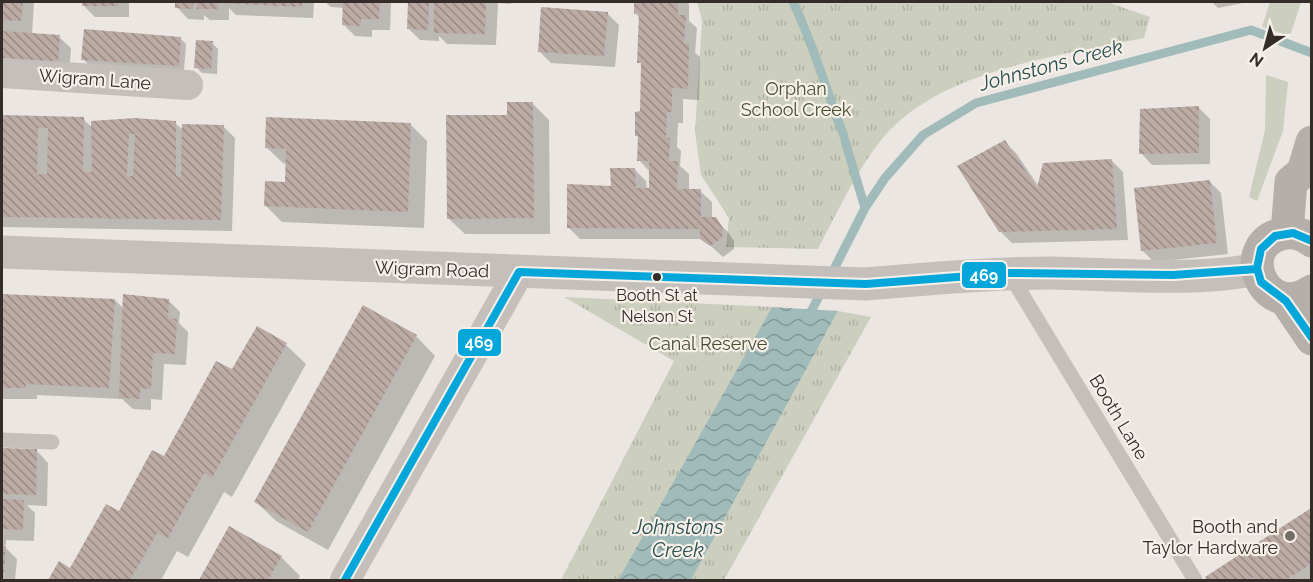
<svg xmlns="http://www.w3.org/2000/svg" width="1313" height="582" font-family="Raleway,sans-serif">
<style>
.grass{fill:#cccfbd}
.park{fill:url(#park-tufts)}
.water{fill:url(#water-waves)}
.shadow{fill:#0003}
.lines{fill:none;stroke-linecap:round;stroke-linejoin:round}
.stream{stroke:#a0bbba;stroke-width:9}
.building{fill:url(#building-back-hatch);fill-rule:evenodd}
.service{stroke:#c4bfbb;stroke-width:15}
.minor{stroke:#c4bfbb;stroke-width:30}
.tertiary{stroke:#c4bfbb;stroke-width:33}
.secondary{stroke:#b5afab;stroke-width:33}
.bus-1-casing{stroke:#f7f0e9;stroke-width:12}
.bus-1{stroke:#05a7db;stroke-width:8}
.bus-dot{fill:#342c29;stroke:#f7f0e9;stroke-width:2}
.poi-dot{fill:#746d69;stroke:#f7f0e9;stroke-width:2}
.labels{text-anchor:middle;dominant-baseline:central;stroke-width:4.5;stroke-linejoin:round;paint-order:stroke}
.bus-label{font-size:16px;fill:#342c29;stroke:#f7f0e9}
.street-label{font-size:18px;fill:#342c29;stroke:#f7f0e9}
.park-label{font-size:18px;fill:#454f30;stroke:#f7f0e9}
.poi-label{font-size:18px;fill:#342c29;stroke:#f7f0e9;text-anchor:end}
.water-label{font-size:20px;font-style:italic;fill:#244f51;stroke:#f7f0e9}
.line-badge{stroke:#f7f0e9;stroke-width:2}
.badge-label{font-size:16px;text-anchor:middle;font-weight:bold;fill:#fff}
</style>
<defs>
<pattern id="park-tufts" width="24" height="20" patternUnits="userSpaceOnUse" patternTransform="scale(1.5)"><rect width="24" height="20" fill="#cccfbd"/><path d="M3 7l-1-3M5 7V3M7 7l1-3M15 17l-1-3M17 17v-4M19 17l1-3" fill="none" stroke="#b0b2a2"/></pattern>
<pattern id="water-waves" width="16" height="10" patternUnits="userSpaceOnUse" patternTransform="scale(1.5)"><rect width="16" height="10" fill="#a0bbba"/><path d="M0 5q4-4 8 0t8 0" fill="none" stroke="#839897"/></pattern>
<pattern id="building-back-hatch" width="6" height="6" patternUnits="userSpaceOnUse" patternTransform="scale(1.5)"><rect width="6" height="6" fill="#bcaba5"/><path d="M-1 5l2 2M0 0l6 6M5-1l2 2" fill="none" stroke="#9a8b86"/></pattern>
</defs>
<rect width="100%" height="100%" fill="#ebe6e1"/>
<path class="grass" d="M1270,2H1301L1290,36L1262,27Z
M1266,75L1288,82L1283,131L1257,201L1249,197L1265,130Z"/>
<path class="park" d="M697,2H1107L1150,17L1144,38C1064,55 957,67 895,125C864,154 838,211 818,249L726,247L729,218L701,175L695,132L702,20Z
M564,297L772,307L618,580H561L674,361Z
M838,311L871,317L724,580H691Z"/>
<path class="water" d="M772,307L838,311L691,580H618Z"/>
<path class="shadow" d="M2,2H34L32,35L59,37L71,48L69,75L2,70Z
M83,2H129V17H95L83,5Z
M177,2H314L313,18L236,15L229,8V20H210L204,15V20L188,19L177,7Z
M325,2H391L390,30H372V37L355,36L343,24L344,8L331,7Z
M409,2H511V4L498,3L496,45L447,44L439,36V41L420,40L408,28Z
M636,2H687L689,4V21L697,28L695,53L700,57L699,100L683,99V123H678L677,147L681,151L680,166L689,174V190L700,191L712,202V218L727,231L734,241V249L723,257L703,239H580L568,227L635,170L646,181L647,190H650V172L639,160L640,139L636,135L642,113L640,18L636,14Z
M1212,2H1248L1218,8Z
M607,13L619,25L615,67L551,63L540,52Z
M180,38L186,44L184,71L89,65L83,59Z
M212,43L218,49L217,74L202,73L196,67Z
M532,103L549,120L550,234H465L448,218L508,116Z
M1198,107L1210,119V164L1152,165L1141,153Z
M2,116L83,119L93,128L175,123L184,131L223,126L235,138L232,231L2,227Z
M410,124L427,141L424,228L282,222L266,206L286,183L287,164L283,163L266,147Z
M1004,142L1016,153L1039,187L1111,160L1123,172L1128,240L1012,243L1000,231Z
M1210,182L1221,193L1228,254L1154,262L1142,250Z
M2,296L115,300L124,309L168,300L180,312L179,323L188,332L186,365L164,364L162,400L151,399V410L133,409L122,399L37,395V399H2Z
M257,328L286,345L306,364L232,497L224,492L188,557L177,551L161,580H50L59,563L71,570L164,458L233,371Z
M416,336L435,356L328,550L276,521L256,502Z
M2,449L37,451L48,463L47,506L27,505L35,513L34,541L6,540V545H3L17,559L15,580H2Z
M1312,510V580H1209L1207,577Z
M229,528L281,557L300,576L298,580H200Z"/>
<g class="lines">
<path class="stream" d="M793,2C814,45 826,91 844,136
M845,141L865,208
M830,277L865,208L885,178L923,135L976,103L1251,30L1312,53
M807,319L823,289"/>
</g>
<path class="building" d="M2,2H23L21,21L2,20Z
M82,2H118V6H82Z
M175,2H193V9L175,8Z
M197,2H218V9H197Z
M219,2H302V7L219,3Z
M343,2H380L379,19H361V26L342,25Z
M408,2H429L428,30L407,29Z
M434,2H486L485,34L434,33Z
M634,2H678V15H686L684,43L689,44L688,89L672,88V112H667L666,138H670L669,161H678L677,189H701V217H716L723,228L722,238L710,246L700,239V229L567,228V184L611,186L610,168H635L636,188H649V161H637L638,136H635V112L640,111L641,63H637L639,12L634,14Z
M541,7L608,12L604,56L538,52Z
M84,29L181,37L179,66L81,60Z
M2,31L60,35L58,64L2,60Z
M196,40L213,41L211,69L194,68Z
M507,102H533L534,218L447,219L446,115H507Z
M1199,106V153L1139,154L1140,109Z
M2,115L84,117L83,172H92L91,121L135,118L176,121V176L181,177L182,124L224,125L221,220L2,217ZM38,128H48L47,174H37ZM129,134H135L133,176H127Z
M266,117L411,123L408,212L264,206L265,181L285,182L286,149L265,148Z
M1005,140L1037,188L1043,163L1112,159L1117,229L999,232L957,166Z
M1210,180L1217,243L1141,251L1134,188Z
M2,294L115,299L109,388L26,384V388H2Z
M123,294L169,299L168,318L177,319L175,354L153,353L151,389L140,388V399L119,398Z
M363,305L417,335L308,532L254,502Z
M257,326L287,343L212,478L204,473L168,538L157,533L130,580H48L59,561L70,568L106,504L119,511L152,450L164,456L216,361L232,369Z
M2,448L37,449L36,495L2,494Z
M2,499L24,500L23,530L2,529Z
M1311,508V564L1286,580H1256L1254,577L1246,580H1207L1205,577Z
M229,526L282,556L268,580H199Z
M2,545L6,546L4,573H2Z"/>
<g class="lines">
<path class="service" d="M1009,273L1195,580
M2,440L52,442"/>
<path class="minor" d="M2,73L188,85
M345,580L519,272"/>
<path class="tertiary" d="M2,252L866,284C928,279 990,273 1052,273C1113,274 1199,282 1257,269"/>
<path class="secondary" d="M1287,232L1291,182L1303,172L1312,142
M1312,241C1303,234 1292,231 1281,234C1233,247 1265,323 1312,291
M1285,299L1312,339"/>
<g class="bus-1-casing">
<path id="bus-1" d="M1312,241L1293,233L1275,236L1261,249L1257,268L1261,282L1286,301L1312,338
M345,580L519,272L866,284L1009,273L1173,275L1257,269"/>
</g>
<use href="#bus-1" class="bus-1"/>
</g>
<circle class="bus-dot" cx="657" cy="277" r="5"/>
<circle class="poi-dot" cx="1290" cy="536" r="6"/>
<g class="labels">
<g class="bus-label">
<text x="657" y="295">Booth St at<tspan x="657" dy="21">Nelson St</tspan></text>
</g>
<g class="street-label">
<text transform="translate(95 79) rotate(4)">Wigram Lane</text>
<text transform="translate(432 269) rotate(2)">Wigram Road</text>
<text transform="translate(1119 417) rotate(59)">Booth Lane</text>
</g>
<g class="park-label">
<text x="796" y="88">Orphan<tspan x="796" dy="21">School Creek</tspan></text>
<text x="708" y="343">Canal Reserve</text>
</g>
<g class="poi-label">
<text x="1278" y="526">Booth and<tspan x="1278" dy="21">Taylor Hardware</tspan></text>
</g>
<g class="water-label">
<text transform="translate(1051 65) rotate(-15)">Johnstons Creek</text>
<text x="678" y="527">Johnstons<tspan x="678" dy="23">Creek</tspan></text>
</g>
</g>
<g class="line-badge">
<rect x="961" y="261" width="46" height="28" rx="6" fill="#05a7db"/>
<rect x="457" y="328" width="45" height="29" rx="6" fill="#05a7db"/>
</g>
<g class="badge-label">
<text x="984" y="281">469</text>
<text x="479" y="348">469</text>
</g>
<rect width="1313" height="582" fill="none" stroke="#342c29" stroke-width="6"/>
<g transform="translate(1265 48) rotate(216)" stroke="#f7f0e9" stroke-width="4.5" paint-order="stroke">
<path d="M0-4.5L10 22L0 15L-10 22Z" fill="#342c29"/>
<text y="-9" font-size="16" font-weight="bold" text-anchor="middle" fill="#342c29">N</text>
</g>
</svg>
